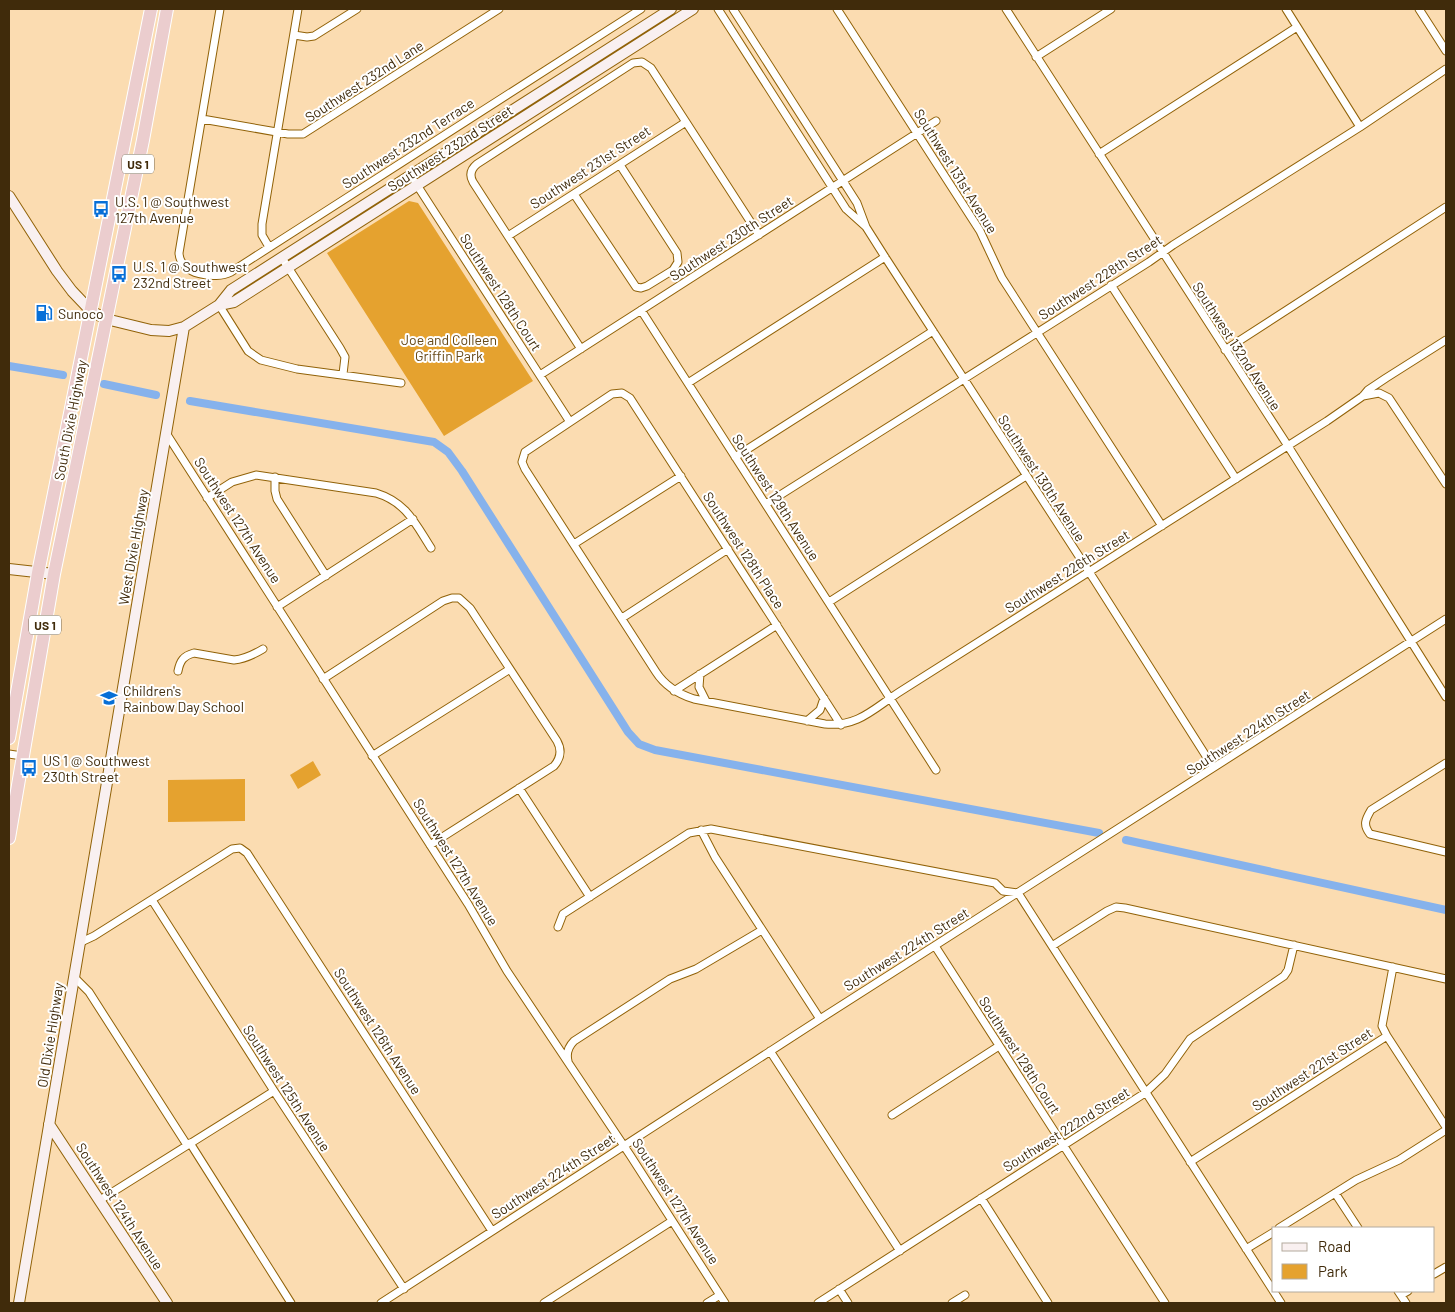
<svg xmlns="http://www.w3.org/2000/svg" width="1455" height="1312" font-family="Barlow,sans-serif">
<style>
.green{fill:#e5a22f}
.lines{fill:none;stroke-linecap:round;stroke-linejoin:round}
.canal{stroke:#86b2ec;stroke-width:8}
.street-casing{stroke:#916208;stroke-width:9}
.secondary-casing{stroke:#916208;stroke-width:12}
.highway-casing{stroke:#fff;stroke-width:14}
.street{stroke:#fff;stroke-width:7}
.secondary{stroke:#f9f0f0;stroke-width:10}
.highway{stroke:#ebcdce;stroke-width:12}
.labels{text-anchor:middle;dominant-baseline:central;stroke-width:4;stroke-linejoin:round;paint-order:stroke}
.shield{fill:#fff;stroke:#796b54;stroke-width:1}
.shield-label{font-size:12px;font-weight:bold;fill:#402b0b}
.street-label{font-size:14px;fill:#402b0b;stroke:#fff}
.poi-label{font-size:14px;fill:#402b0b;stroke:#fff;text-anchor:start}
.park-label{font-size:14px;fill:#674917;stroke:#fff}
</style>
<rect width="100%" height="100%" fill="#fbdcb1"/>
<path class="green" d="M409,201L418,203L533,381L444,436L327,253Z
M313,761L321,775L298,789L290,775Z
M245,779V821L168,822V780Z"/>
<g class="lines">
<path class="canal" d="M9,366L63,375
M104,384L156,395
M190,401L434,442L448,452L462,471L628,732L639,744L655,750L1099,833
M1126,840L1446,910"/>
<g class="street-casing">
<path id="street" d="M220,9L179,253C180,275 215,280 231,272L641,9
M718,9L846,209L866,227L885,257L1095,581L1213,767
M733,9L857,203L866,227
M837,9L980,231L1002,278L1162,526
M1006,9L1288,446L1446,697
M1286,9L1360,127
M1419,9L1446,51
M294,35L307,37L314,36L357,9
M1036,57L1111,9
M202,119L288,134H303L499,9
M1099,154L1297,27
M415,182L570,422
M574,194L636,287L641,288L647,286L673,270L678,262L677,253L620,165
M508,236L686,122
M269,247L262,235V224L298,9
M282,258L340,348L345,357L343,374
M1111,285L1236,479
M219,305L248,351L261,360L297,369L401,383
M641,310L936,770
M581,349L473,182C469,175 471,169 477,164L633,63L642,62L651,68L759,235
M1225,350L1446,207
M540,375L936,121
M688,383L885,257
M1363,396L1379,393L1389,398L1446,484
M166,433L468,904L507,971L630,1155L725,1303
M735,457L933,331
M275,477V491L277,499L326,576
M207,498L232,482L256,475L376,493C406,502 415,523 431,548
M766,504L1149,262L1173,245L1360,127L1446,69
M574,544L681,476
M829,602L1026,476
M277,607L413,519
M622,618L728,549
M178,671C180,661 183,656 194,653L234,660C245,659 253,655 263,649
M700,674L699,687L706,701
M323,679L443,601L452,598H459L470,608L557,741C562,750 561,758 554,766L430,845
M674,691L777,625
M807,721L820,710L824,698
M841,725L630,398L622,393L612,394L525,452L522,462L525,469L656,672C665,686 678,694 694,699L825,724C859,727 874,708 901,691L1327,421L1363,396L1368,390L1386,378L1446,340
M9,754L22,756
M372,756L510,669
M1446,763L1371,810C1365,820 1363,825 1370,834L1446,852
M519,788L590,897
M701,830L715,857L820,1019
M152,900L274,1091L404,1289
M558,927L563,914L689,833L711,829L995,883L1003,891L1018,893L1281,1303
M79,943L94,936L232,849L240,848L247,853L492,1231
M935,946L1165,1303
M1052,946L1107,911L1116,907L1125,908L1446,979
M1393,967L1382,1026L1387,1036L1446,1127
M74,977L89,992L187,1145
M770,1051L900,1251
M568,1061C566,1053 568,1047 574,1041L670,979L696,969L762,930
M892,1115L999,1046
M190,1143L291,1303
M1190,1162L1387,1036
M1335,1193L1358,1228
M981,1198L1048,1303
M100,1200L274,1091
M1279,1228L1356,1180L1399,1160L1446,1130
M1246,1249L1274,1232
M1434,1274L1446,1267
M839,1289L848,1303
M1398,1291L1406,1303
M1401,1295L1408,1291
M381,1303L820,1019L1446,619
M544,1303L672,1221
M707,1303L720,1295
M818,1303L1145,1093L1165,1074L1190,1039L1284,976L1288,970L1294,945
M952,1303L965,1295"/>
</g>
<g class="secondary-casing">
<path id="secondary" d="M9,196L57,271L72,291L91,311L106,319L151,330L169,331L184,327L219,305L231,290L671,9
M219,305L234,302L693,9
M9,569L54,574
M49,1124L167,1303
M19,1303L184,327"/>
</g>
<g class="highway-casing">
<path id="highway" d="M9,738L38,573L151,9
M9,838L54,574L143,140L167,9"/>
</g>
<use href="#street" class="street"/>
<use href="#secondary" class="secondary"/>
<use href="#highway" class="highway"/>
</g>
<defs>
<g id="bus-bare" transform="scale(1.35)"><path d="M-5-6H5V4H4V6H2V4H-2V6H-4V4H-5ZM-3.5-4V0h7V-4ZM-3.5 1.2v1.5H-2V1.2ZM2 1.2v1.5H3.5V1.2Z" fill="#076fd7" stroke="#fff" stroke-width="2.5" paint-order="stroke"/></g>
<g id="fuel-bare" transform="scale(1.35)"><path d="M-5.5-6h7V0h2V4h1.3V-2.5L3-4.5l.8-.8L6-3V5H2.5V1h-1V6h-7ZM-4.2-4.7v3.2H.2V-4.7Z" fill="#076fd7" stroke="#fff" stroke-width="2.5" paint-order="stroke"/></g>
<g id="school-bare" transform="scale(1.35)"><path d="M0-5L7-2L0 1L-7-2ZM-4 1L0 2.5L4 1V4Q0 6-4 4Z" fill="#076fd7" stroke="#fff" stroke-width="2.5" paint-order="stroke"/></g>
</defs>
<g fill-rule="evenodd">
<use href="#bus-bare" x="101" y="209"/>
<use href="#bus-bare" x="119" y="274"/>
<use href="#fuel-bare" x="44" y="313"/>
<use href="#school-bare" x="109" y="698"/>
<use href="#bus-bare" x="29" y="768"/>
</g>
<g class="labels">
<g class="shield">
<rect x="122" y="154.5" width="32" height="19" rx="4"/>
<rect x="29" y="615.5" width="32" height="19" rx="4"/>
</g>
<g class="shield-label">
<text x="138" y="164">US 1</text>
<text x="45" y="625">US 1</text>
</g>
<g class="street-label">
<text transform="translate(364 81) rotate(-33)">Southwest 232nd Lane</text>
<text transform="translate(408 143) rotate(-33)">Southwest 232nd Terrace</text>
<text transform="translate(450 148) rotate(-33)">Southwest 232nd Street</text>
<text transform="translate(590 167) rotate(-33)">Southwest 231st Street</text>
<text transform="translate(956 171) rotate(58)">Southwest 131st Avenue</text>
<text transform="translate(731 238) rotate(-33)">Southwest 230th Street</text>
<text transform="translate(1100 277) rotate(-33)">Southwest 228th Street</text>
<text transform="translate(501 292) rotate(57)">Southwest 128th Court</text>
<text transform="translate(1237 346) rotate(57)">Southwest 132nd Avenue</text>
<text transform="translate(70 420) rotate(-79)">South Dixie Highway</text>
<text transform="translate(1042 478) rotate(57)">Southwest 130th Avenue</text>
<text transform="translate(776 497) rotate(57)">Southwest 129th Avenue</text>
<text transform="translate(238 520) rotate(57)">Southwest 127th Avenue</text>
<text transform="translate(133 547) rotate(-80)">West Dixie Highway</text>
<text transform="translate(744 550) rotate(57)">Southwest 128th Place</text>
<text transform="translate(1067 571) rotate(-32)">Southwest 226th Street</text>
<text transform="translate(1248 732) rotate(-33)">Southwest 224th Street</text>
<text transform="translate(456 862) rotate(58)">Southwest 127th Avenue</text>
<text transform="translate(906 949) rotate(-32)">Southwest 224th Street</text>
<text transform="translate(378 1031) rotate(57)">Southwest 126th Avenue</text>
<text transform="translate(50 1035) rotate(-81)">Old Dixie Highway</text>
<text transform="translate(1020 1055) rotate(57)">Southwest 128th Court</text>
<text transform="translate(1312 1069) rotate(-33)">Southwest 221st Street</text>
<text transform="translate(287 1088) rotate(57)">Southwest 125th Avenue</text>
<text transform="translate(1066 1129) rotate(-32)">Southwest 222nd Street</text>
<text transform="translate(553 1176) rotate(-33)">Southwest 224th Street</text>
<text transform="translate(676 1201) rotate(57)">Southwest 127th Avenue</text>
<text transform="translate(120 1206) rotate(57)">Southwest 124th Avenue</text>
</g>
<g class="poi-label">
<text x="115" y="201">U.S. 1 @ Southwest<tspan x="115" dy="16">127th Avenue</tspan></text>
<text x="133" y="266">U.S. 1 @ Southwest<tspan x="133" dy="16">232nd Street</tspan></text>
<text x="58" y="313">Sunoco</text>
<text x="123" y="690">Children's<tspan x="123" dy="16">Rainbow Day School</tspan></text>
<text x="43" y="760">US 1 @ Southwest<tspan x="43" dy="16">230th Street</tspan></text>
</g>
<g class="park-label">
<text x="449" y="339">Joe and Colleen<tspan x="449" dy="16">Griffin Park</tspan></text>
</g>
</g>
<rect width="1455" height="1312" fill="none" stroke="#402b0b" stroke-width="20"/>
<rect x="1272" y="1227" width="162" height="65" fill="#ffffff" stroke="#b3aa9d"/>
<rect x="1282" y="1243" width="25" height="8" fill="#f9f0f0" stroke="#b3aa9d"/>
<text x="1318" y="1252" font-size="15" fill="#402b0b">Road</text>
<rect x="1282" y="1264" width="25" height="15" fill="#e5a22f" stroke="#b3aa9d"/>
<text x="1318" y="1277" font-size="15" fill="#402b0b">Park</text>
</svg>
